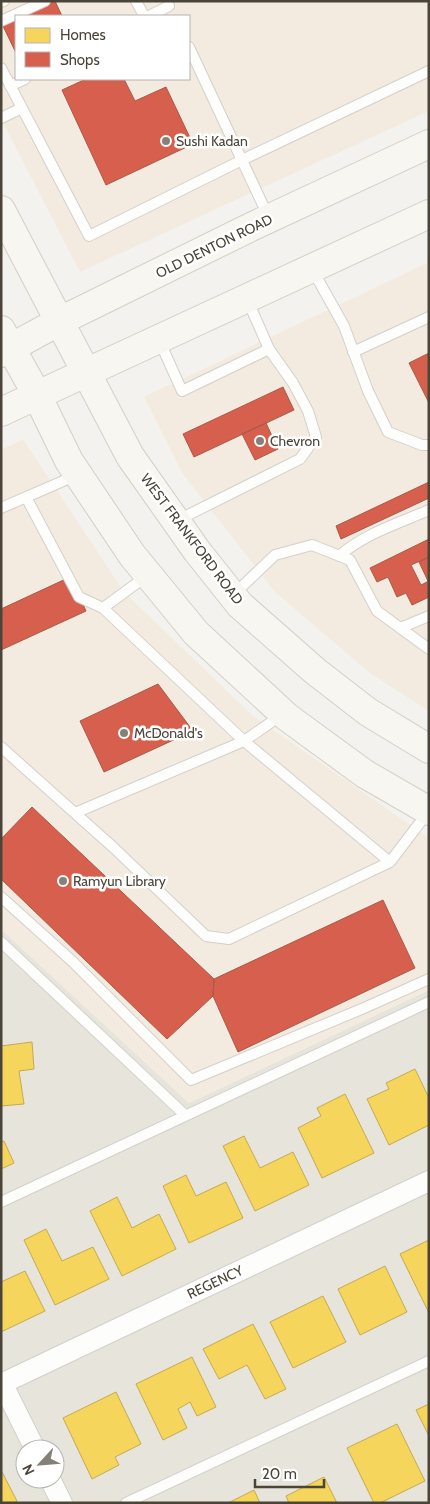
<svg xmlns="http://www.w3.org/2000/svg" width="430" height="1504" font-family="Cabin,sans-serif">
<style>
.residential{fill:#e7e4dc;fill-rule:evenodd}
.commercial{fill:#f3ebdf;fill-rule:evenodd}
.homes{fill:#f6d55c;stroke:#c3aa52}
.shops{fill:#d6604d;stroke:#ac5847}
.lines{fill:none;stroke-linecap:round;stroke-linejoin:round}
.lane-casing{stroke:#d2d0cb;stroke-width:12}
.street-casing{stroke:#d2d0cb;stroke-width:22}
.secondary-casing{stroke:#d3cfc5;stroke-width:30}
.lane{stroke:#fdfdfc;stroke-width:10}
.street{stroke:#fdfdfc;stroke-width:20}
.secondary{stroke:#f7f6f1;stroke-width:28}
.poi-dot{fill:#868178;stroke:#fff;stroke-width:2}
.labels{text-anchor:middle;dominant-baseline:central;stroke-width:5;stroke-linejoin:round;paint-order:stroke}
.poi-label{font-size:14px;fill:#4b4439;stroke:#fff;text-anchor:start}
.street-label{font-size:14px;fill:#4b4439;stroke:#fff}
</style>
<rect width="100%" height="100%" fill="#f4f2ee"/>
<path class="residential" d="M1,929L189,1103L429,990V1503H1ZM25,1449H55V1479H25Z"/>
<path class="commercial" d="M1,1H429V111L80,272L1,119ZM16,16H189V79H16Z
M429,262V711L371,674L275,592L182,473L144,397Z
M23,439L124,592L252,715L429,838V990L189,1103L1,929V450Z"/>
<path class="homes" d="M32,1042L34,1069L19,1071L24,1104L1,1106V1046Z
M415,1069L429,1098V1125L389,1145L367,1099L389,1089L386,1083Z
M345,1094L374,1153L322,1178L298,1128L321,1116L317,1108Z
M244,1136L260,1168L293,1152L309,1185L255,1211L223,1146Z
M4,1141L14,1163L1,1169V1142Z
M186,1175L196,1196L226,1182L243,1218L189,1243L163,1186Z
M117,1197L132,1228L159,1214L176,1249L122,1276L90,1211Z
M46,1229L62,1261L93,1247L109,1279L55,1305L24,1240Z
M429,1240V1313L400,1254Z
M385,1266L407,1312L360,1335L338,1289Z
M25,1271L45,1311L1,1332V1282Z
M323,1296L346,1342L293,1368L270,1322Z
M253,1324L286,1389L265,1399L247,1365L219,1379L203,1349Z
M192,1357L216,1407L197,1416L190,1402L178,1409L187,1428L163,1440L136,1384Z
M116,1392L141,1444L115,1457L119,1465L92,1479L63,1418Z
M429,1404V1436L416,1410Z
M397,1424L425,1481L380,1503H374L347,1448Z
M1,1470L17,1501L14,1503H1Z
M324,1477L337,1503H289L286,1496Z
M254,1490L260,1503H228Z"/>
<path class="shops" d="M55,1L62,16H24Z
M16,20V53L3,26Z
M86,79H124L135,101L166,87L193,144L106,185L62,90Z
M429,353V403L409,363Z
M283,387L294,410L194,457L183,434Z
M266,423L278,449L255,460L242,434Z
M429,482V498L341,539L336,526Z
M429,539V557L411,565L421,585L429,581V597L412,605L406,593L397,597L388,577L377,582L370,568Z
M429,557V581H428L419,562Z
M70,577L86,611L1,650V609Z
M158,684L193,731L104,772L80,721Z
M32,807L214,979L213,996L167,1039L1,879V839Z
M383,900L415,968L238,1052L213,996L214,979Z"/>
<g class="lines">
<g class="lane-casing">
<path id="lane" d="M136,1L144,16
M1,2L4,1
M149,16L169,6
M1,21L45,1
M189,47L269,218
M1,68L22,108L1,118
M10,86L25,79
M22,108L89,236L242,160L429,71
M312,269L344,326L368,391L388,432L422,445H429
M159,340L182,391L269,349L247,299
M353,352L429,317
M26,497L79,597L103,608L148,575
M1,508L77,475
M178,520L300,459L316,437L308,411L293,383L269,349
M339,556C364,534 399,523 429,510
M233,595L275,555L312,545L350,560L377,611L429,649
M103,608L244,741L283,714
M400,628L429,616
M1,747L114,848L206,936L229,939L390,862
M75,813L244,741L390,862L428,812
M1,897L72,961L191,1080L364,1008L429,979
M1,942L185,1115
M1,1202L429,1002
M126,1503L429,1361"/>
</g>
<g class="street-casing">
<path id="street" d="M2,1383L35,1449
M1,1384L429,1181
M50,1479L62,1503"/>
</g>
<g class="secondary-casing">
<path id="secondary" d="M1,210L130,456L197,551L240,605L315,671L368,712L429,749
M1,330L37,395L69,461L132,555L196,633L287,717L365,774L429,811
M1,353L60,321L253,226L429,144
M1,412L429,214"/>
</g>
<use href="#lane" class="lane"/>
<use href="#street" class="street"/>
<use href="#secondary" class="secondary"/>
</g>
<g class="poi-dot">
<circle cx="166" cy="141" r="5"/>
<circle cx="260" cy="441" r="5"/>
<circle cx="124" cy="733" r="5"/>
<circle cx="63" cy="881" r="5"/>
</g>
<g class="labels">
<g class="poi-label">
<text x="176" y="141">Sushi Kadan</text>
<text x="270" y="441">Chevron</text>
<text x="134" y="733">McDonald's</text>
<text x="73" y="881">Ramyun Library</text>
</g>
<g class="street-label">
<text transform="translate(214 246) rotate(-26)">OLD DENTON ROAD</text>
<text transform="translate(192 539) rotate(53)">WEST FRANKFORD ROAD</text>
<text transform="translate(215 1282) rotate(-25)">REGENCY</text>
</g>
</g>
<rect width="430" height="1504" fill="none" stroke="#4b4439" stroke-width="5"/>
<rect x="15" y="15" width="175" height="65" fill="#ffffff" stroke="#b7b4b0"/>
<rect x="25" y="28" width="25" height="15" fill="#f6d55c" stroke="#b7b4b0"/>
<text x="60" y="40" font-size="15" fill="#4b4439">Homes</text>
<rect x="25" y="52" width="25" height="15" fill="#d6604d" stroke="#b7b4b0"/>
<text x="60" y="65" font-size="15" fill="#4b4439">Shops</text>
<g transform="translate(40 1464) rotate(244)"><circle r="24" fill="#ffffff" stroke="#b7b4b0"/>
<path d="M0-4L9 19L0 12L-9 19Z" fill="#868178"/>
<text y="-8" font-size="14" font-weight="bold" text-anchor="middle" fill="#4b4439">N</text>
</g>
<path d="M255 1479v8h69v-8" fill="none" stroke="#4b4439" stroke-width="2.5"/>
<text x="262" y="1479" font-size="15" fill="#4b4439" stroke="#ffffff" stroke-width="4" paint-order="stroke">20 m</text>
</svg>
